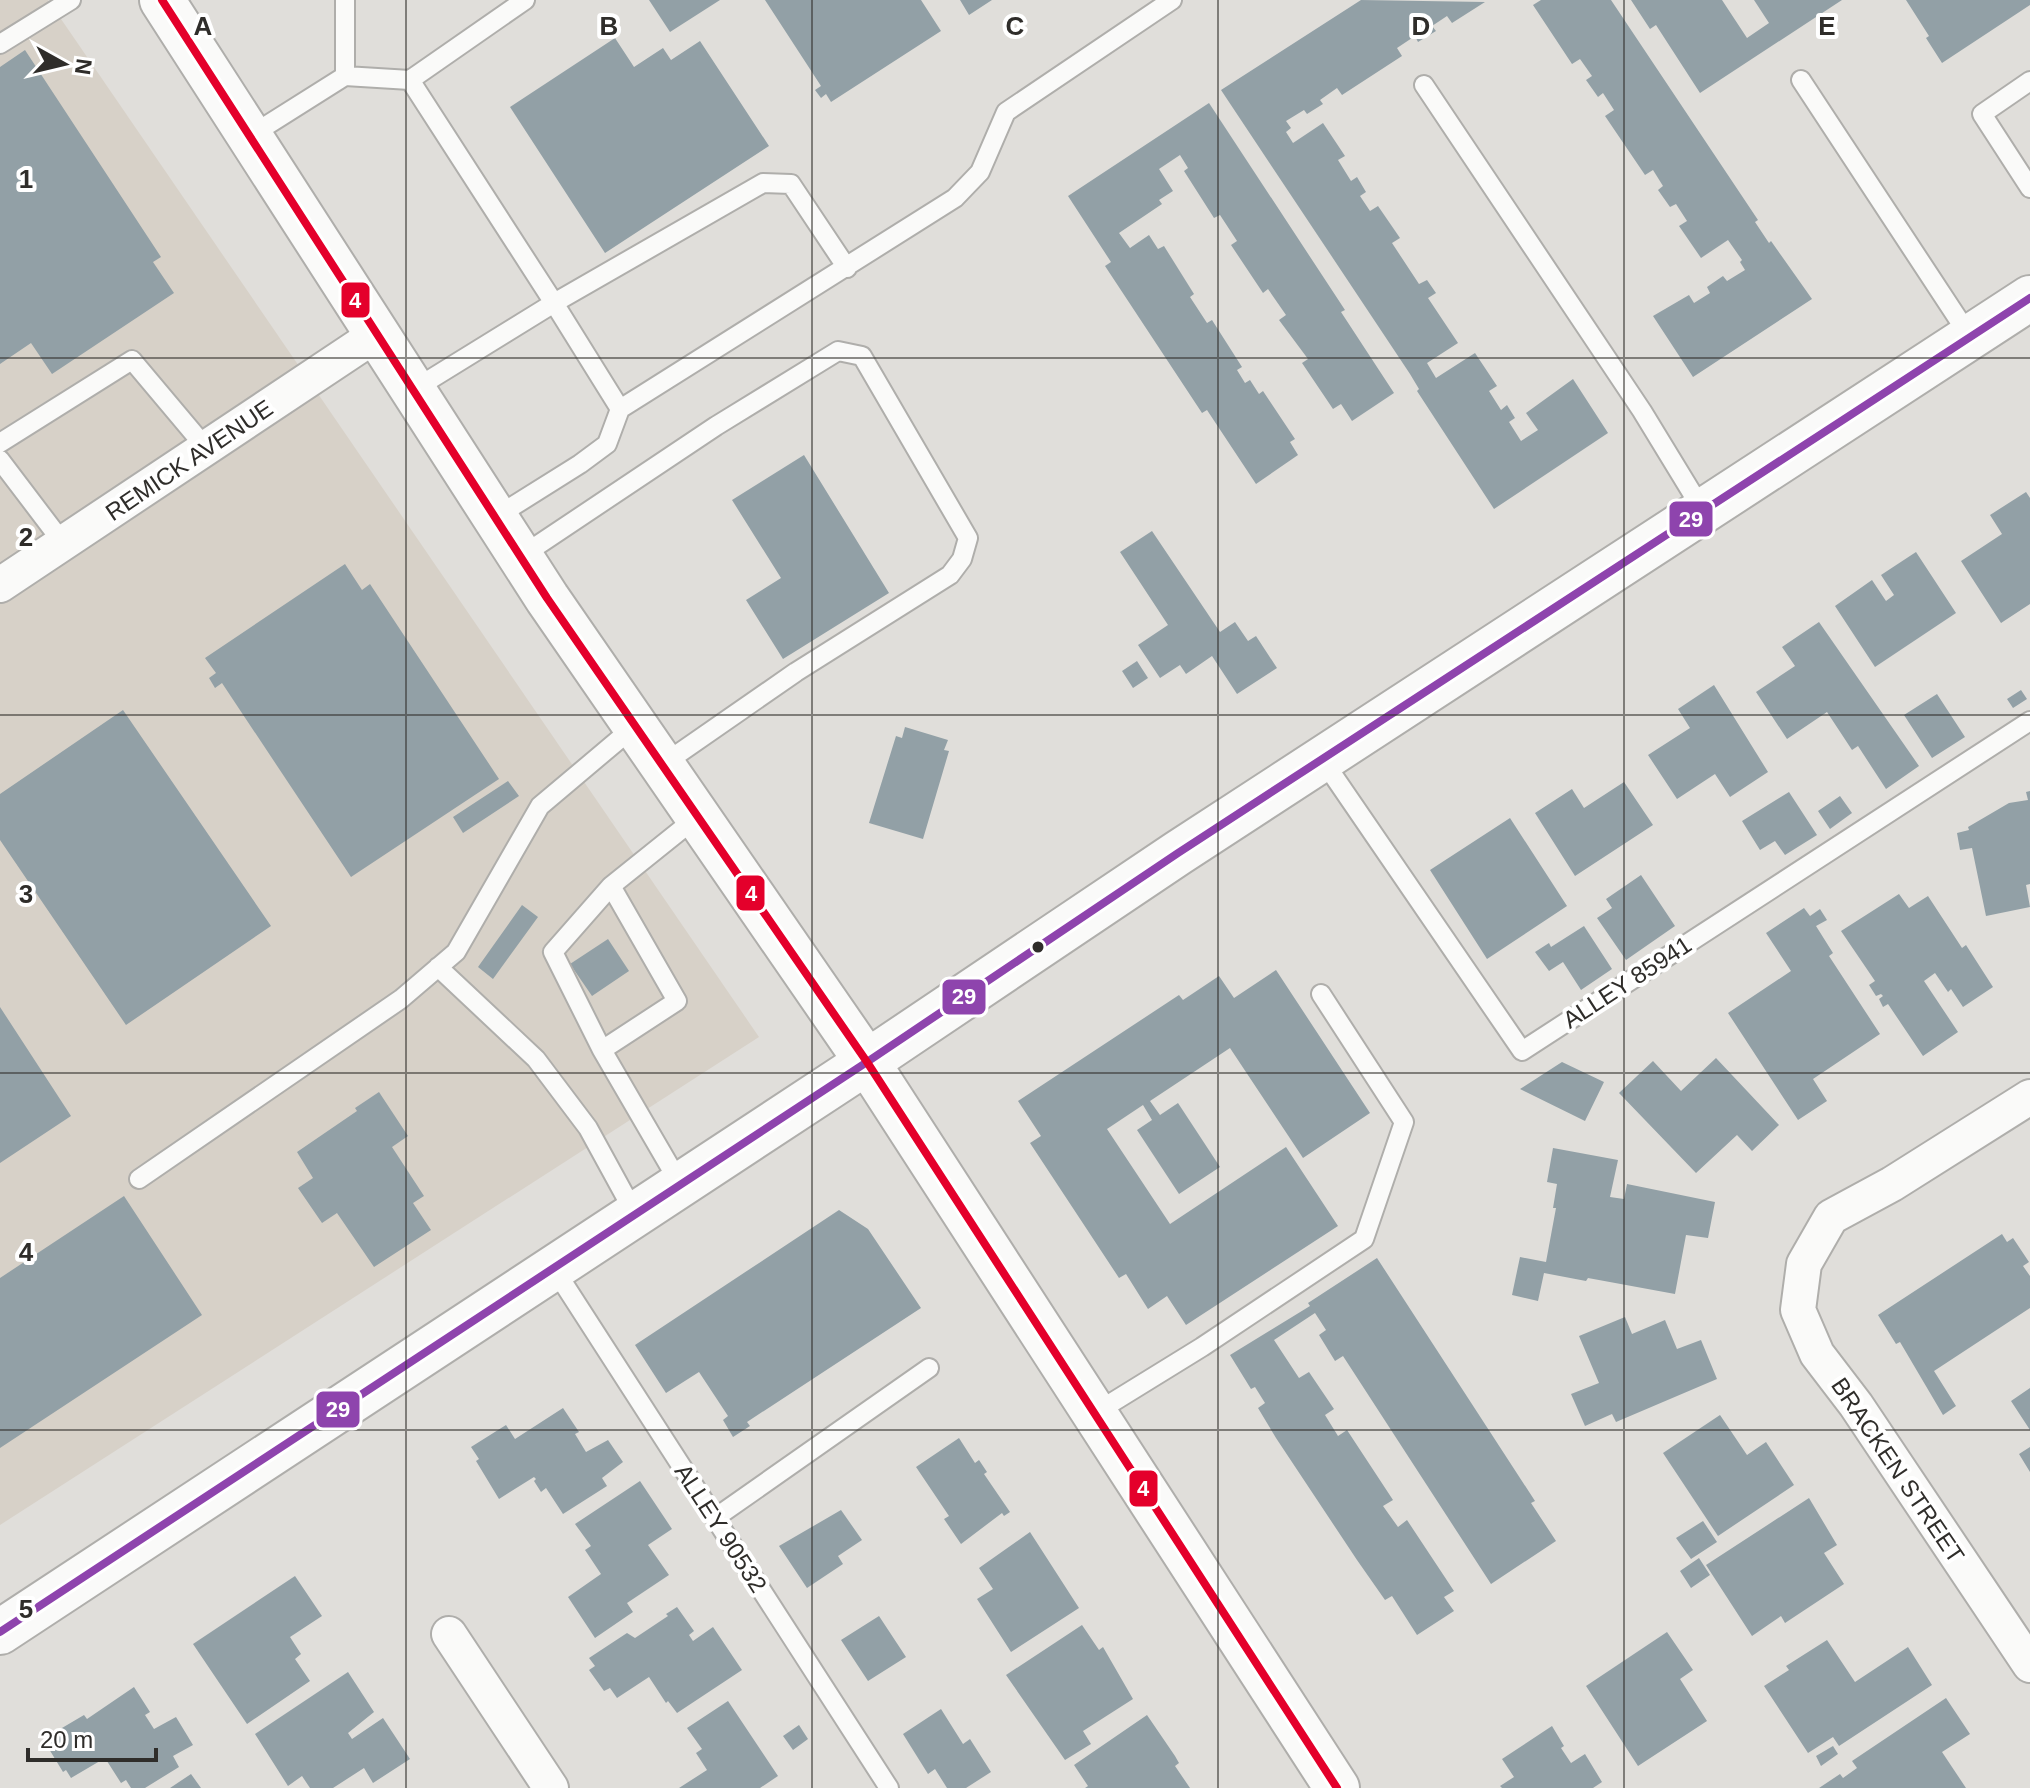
<svg xmlns="http://www.w3.org/2000/svg" width="2030" height="1788" font-family="Helvetica,sans-serif">
<style>
.built{fill:#d7d1c8}
.building{fill:#92a0a6}
.lines{fill:none;stroke-linecap:round;stroke-linejoin:round}
.lane-casing{stroke:#afaeab;stroke-width:22}
.street-casing{stroke:#afaeab;stroke-width:38}
.secondary-casing{stroke:#afaeab;stroke-width:48}
.primary-casing{stroke:#afaeab;stroke-width:48}
.lane{stroke:#fafaf9;stroke-width:18}
.street{stroke:#fafaf9;stroke-width:34}
.secondary{stroke:#fafaf9;stroke-width:44}
.primary{stroke:#fafaf9;stroke-width:44}
.bus-1-casing{stroke:#fff;stroke-width:14}
.bus-2-casing{stroke:#fff;stroke-width:14}
.bus-1{stroke:#8e44ad;stroke-width:8}
.bus-2{stroke:#e4002b;stroke-width:8}
.grid{fill:none;stroke:#2f2d2a;stroke-width:2;stroke-opacity:0.55}
.bus-dot{fill:#2f2d2a;stroke:#fff;stroke-width:3}
.labels{text-anchor:middle;dominant-baseline:central;stroke-width:8;stroke-linejoin:round;paint-order:stroke}
.street-label{font-size:24px;fill:#2f2d2a;stroke:#fff}
.grid-label{font-size:26px;text-anchor:middle;font-weight:bold;fill:#2f2d2a;stroke:#fff;stroke-width:8;stroke-linejoin:round;paint-order:stroke}
.line-badge{stroke:#fff;stroke-width:3}
.badge-label{font-size:22px;text-anchor:middle;font-weight:bold;fill:#fff}
</style>
<rect width="100%" height="100%" fill="#e0deda"/>
<path class="built" d="M0,0H48L759,1037L0,1525Z"/>
<path class="building" d="M649,0H720L670,32Z
M765,0H921L941,31L831,102L826,94L821,98L815,90L821,86Z
M960,0H992L969,15Z
M1361,0L1485,2L1452,23L1447,16L1432,26L1436,31L1418,42L1415,36L1397,48L1402,56L1342,95L1337,88L1320,100L1323,104L1307,114L1304,110L1286,121L1291,128L1286,132L1293,143L1323,123L1345,156L1338,160L1351,181L1357,177L1366,192L1360,196L1370,211L1378,206L1400,238L1392,243L1419,284L1427,280L1436,293L1428,298L1458,343L1427,363L1436,378L1475,353L1497,386L1489,391L1501,410L1507,405L1515,418L1509,422L1521,441L1538,430L1526,413L1573,379L1608,433L1494,509L1417,391L1419,389L1410,374L1221,90Z
M1541,0H1611L1758,220L1755,222L1769,243L1771,241L1812,299L1693,377L1653,316L1689,295L1694,303L1710,293L1707,287L1723,276L1727,281L1745,270L1740,262L1742,260L1728,240L1701,258L1679,226L1687,221L1676,204L1670,207L1658,190L1663,186L1653,170L1645,175L1605,116L1614,110L1603,93L1598,97L1586,80L1592,76L1580,59L1572,64L1533,5Z
M1631,0H1722L1747,38L1769,23L1754,0H1842L1700,93L1656,25L1650,29Z
M1906,0H2030V5L1942,63L1926,38L1929,36Z
M615,38L634,67L663,48L671,60L700,41L769,146L605,253L510,107Z
M25,50L161,257L153,262L174,293L52,374L31,343L0,364V67Z
M1209,103L1345,310L1341,312L1394,393L1352,421L1341,404L1333,409L1302,363L1308,359L1279,320L1286,315L1268,289L1263,293L1231,245L1237,241L1220,215L1214,218L1184,171L1188,168L1180,155L1159,169L1173,191L1159,200L1162,204L1119,233L1130,248L1149,235L1158,249L1164,246L1194,294L1190,297L1207,323L1212,320L1242,367L1237,370L1245,383L1250,380L1259,394L1263,391L1295,439L1290,442L1298,455L1256,484L1207,410L1202,413L1105,266L1111,262L1068,196Z
M804,455L889,593L783,659L746,600L781,578L732,500Z
M2026,492L2030,498V604L2001,623L1961,561L2002,534L1990,515Z
M1152,531L1220,632L1235,622L1248,641L1256,636L1277,668L1237,694L1212,656L1186,674L1180,665L1160,678L1138,645L1168,625L1120,552Z
M1916,552L1956,613L1875,667L1835,606L1872,580L1886,601L1894,595L1881,575Z
M345,564L362,590L370,584L499,779L351,877L222,683L215,688L209,678L216,673L205,658Z
M1819,622L1919,766L1886,789L1858,746L1852,750L1827,712L1787,739L1756,692L1795,666L1782,647Z
M1137,661L1148,678L1133,688L1122,671Z
M1714,685L1768,772L1730,797L1715,774L1677,799L1648,755L1690,728L1678,709Z
M2021,690L2027,699L2013,708L2007,699Z
M1937,694L1965,737L1932,758L1904,715Z
M123,710L271,926L126,1025L0,840V794Z
M905,727L948,740L944,750L949,751L923,839L869,823L896,736L902,738Z
M508,781L519,796L463,833L453,817Z
M1624,782L1653,825L1575,876L1535,813L1572,789L1584,808Z
M2030,791V884L2026,885L2030,907L1986,916L1972,848L1960,850L1957,833L1969,830L1968,827L2009,803L2028,800L2026,792Z
M1789,792L1817,835L1785,855L1775,841L1760,850L1742,821Z
M1840,796L1852,813L1830,829L1818,811Z
M1510,818L1567,906L1487,959L1430,870Z
M1641,875L1675,926L1626,960L1597,918L1612,908L1606,899Z
M1899,894L1909,908L1928,896L1962,948L1966,945L1993,987L1963,1007L1951,989L1948,992L1935,973L1924,981L1958,1032L1923,1056L1888,1004L1883,1007L1879,999L1883,996L1881,994L1876,996L1869,985L1875,981L1841,931Z
M522,905L538,917L493,979L478,967Z
M1804,908L1810,916L1820,909L1827,920L1816,926L1833,953L1829,956L1880,1034L1813,1079L1827,1101L1798,1120L1728,1013L1791,971L1766,933Z
M1584,926L1612,969L1581,990L1563,962L1549,971L1535,952L1549,943L1551,947Z
M608,939L629,971L592,996L570,964Z
M1276,970L1370,1113L1303,1158L1230,1048L1150,1101L1160,1115L1178,1103L1220,1167L1179,1194L1137,1130L1152,1120L1143,1105L1107,1129L1170,1224L1286,1147L1338,1226L1186,1325L1167,1296L1148,1309L1126,1274L1119,1278L1030,1143L1041,1136L1018,1101L1179,995L1183,1000L1219,976L1234,998Z
M0,1007L71,1116L0,1163Z
M1716,1058L1779,1125L1752,1151L1737,1135L1696,1173L1619,1093L1653,1061L1681,1091Z
M1562,1062L1604,1082L1585,1121L1520,1089Z
M379,1092L408,1136L392,1147L424,1196L413,1203L431,1230L374,1267L337,1213L322,1223L298,1188L313,1178L297,1152L357,1111L355,1108Z
M1553,1148L1618,1160L1610,1197L1624,1199L1627,1184L1715,1202L1708,1238L1686,1235L1675,1294L1588,1278L1586,1281L1544,1273L1538,1301L1512,1295L1520,1257L1546,1262L1556,1208H1553L1557,1184L1547,1182Z
M124,1196L202,1315L0,1448V1278Z
M839,1210L868,1229L921,1308L747,1422L750,1426L733,1437L723,1420L728,1416L699,1372L666,1393L635,1345Z
M2002,1234L2007,1242L2013,1238L2029,1262L2023,1266L2030,1276V1308L1934,1371L1956,1406L1943,1415L1900,1342L1896,1344L1878,1315Z
M1377,1258L1535,1501L1531,1503L1556,1541L1491,1584L1343,1356L1335,1361L1319,1335L1326,1330L1315,1313L1274,1340L1299,1378L1309,1372L1334,1409L1325,1415L1338,1436L1347,1430L1393,1500L1383,1506L1398,1527L1407,1520L1454,1591L1444,1597L1454,1611L1417,1635L1392,1596L1385,1600L1357,1560L1276,1438L1258,1408L1265,1403L1255,1387L1251,1389L1230,1355L1310,1306L1308,1303Z
M1625,1317L1632,1334L1665,1320L1677,1349L1701,1340L1717,1379L1616,1422L1612,1414L1585,1426L1571,1394L1599,1383L1579,1336Z
M2030,1388V1430L2011,1401Z
M563,1408L579,1432L575,1434L586,1452L608,1440L623,1462L602,1478L607,1486L563,1514L546,1488L541,1492L534,1481L536,1479L534,1477L499,1499L476,1461L479,1459L471,1447L506,1425L515,1439Z
M1720,1415L1747,1455L1766,1442L1794,1485L1718,1536L1663,1453Z
M959,1438L975,1463L979,1460L987,1472L984,1474L1010,1512L1004,1516L1002,1513L961,1544L944,1519L949,1516L916,1467Z
M2030,1447V1472L2019,1454Z
M640,1481L672,1529L648,1545L669,1575L627,1603L633,1612L595,1638L568,1597L601,1574L585,1550L591,1546L575,1524Z
M1809,1498L1837,1545L1824,1553L1844,1584L1785,1623L1781,1616L1752,1636L1706,1565Z
M841,1510L862,1540L838,1556L843,1564L807,1588L779,1546Z
M1703,1521L1717,1542L1691,1559L1676,1538Z
M1030,1532L1079,1608L1011,1652L977,1599L993,1589L979,1568Z
M1699,1558L1710,1575L1691,1588L1680,1571Z
M295,1576L322,1616L290,1637L301,1654L295,1659L310,1681L247,1724L193,1644Z
M677,1607L694,1631L689,1635L693,1641L713,1627L742,1670L677,1713L668,1701L666,1703L649,1677L617,1698L610,1688L604,1691L589,1670L595,1666L589,1658L627,1633L635,1638L668,1616L666,1614Z
M879,1616L906,1657L868,1681L841,1640Z
M1082,1625L1099,1650L1103,1647L1133,1699L1083,1731L1091,1744L1065,1760L1006,1675Z
M1667,1632L1693,1670L1680,1679L1707,1721L1638,1766L1586,1686Z
M1827,1640L1855,1682L1908,1647L1932,1685L1839,1746L1833,1737L1808,1753L1764,1686L1789,1670L1786,1666Z
M348,1672L374,1712L348,1733L352,1739L383,1718L410,1759L373,1783L364,1768L333,1788H310L302,1776L288,1786L255,1734Z
M134,1687L150,1712L145,1715L154,1729L176,1717L193,1745L173,1756L179,1767L145,1788H131L126,1780L121,1783L105,1758L71,1778L66,1770L63,1772L49,1749L51,1748L45,1738L84,1715L87,1719Z
M1946,1698L1970,1734L1942,1752L1966,1788H1819L1840,1774L1843,1778L1857,1768L1852,1761Z
M728,1701L778,1776L760,1788H679L707,1770L696,1753L702,1749L687,1728Z
M941,1709L963,1744L970,1739L991,1772L966,1788H947L935,1769L928,1774L903,1734Z
M1147,1715L1175,1756L1179,1763L1175,1766L1190,1788H1085L1088,1786L1074,1765Z
M799,1725L808,1739L793,1750L783,1736Z
M1552,1726L1564,1746L1561,1748L1571,1763L1585,1754L1602,1782L1593,1788H1502L1500,1786L1514,1777L1502,1759Z
M1833,1746L1838,1754L1821,1766L1816,1756Z
M191,1774L201,1788H170Z"/>
<g class="lines">
<g class="lane-casing">
<path id="lane" d="M345,0V76L410,80L525,0
M0,44L71,0
M410,80L554,303L413,390
M1801,80L1970,337
M2030,81L1982,114L2030,188
M1424,85L1642,411L1703,511
M250,136L345,76
M847,268L791,184L763,183L554,303L620,409L955,198L980,172L1006,112L1172,0
M0,443L132,360L206,448
M0,460L63,543
M494,518L580,464L607,444L620,409
M520,557L716,426L838,351L862,356L968,538L962,559L950,575L796,672L662,765
M1322,759L1522,1051L2030,721
M611,886L553,952L602,1050L680,1184
M438,967L536,1059L588,1128L635,1214
M602,1050L677,1001L611,886L697,817
M139,1179L401,999L456,952L540,806L635,726
M553,1267L889,1788
M1095,1413L1202,1347L1364,1239L1404,1122L1321,994
M715,1518L929,1368"/>
</g>
<g class="street-casing">
<path id="street" d="M0,585L377,334
M2030,1097L1892,1184L1831,1217L1804,1264L1798,1310L1817,1354L1856,1405L2030,1665
M449,1634L551,1788"/>
</g>
<g class="secondary-casing">
<path id="secondary" d="M162,0L547,598L867,1062L1337,1788"/>
</g>
<g class="primary-casing">
<path id="primary" d="M0,1632L867,1062L1178,853L2030,298"/>
</g>
<use href="#lane" class="lane"/>
<use href="#street" class="street"/>
<use href="#secondary" class="secondary"/>
<use href="#primary" class="primary"/>
<g class="bus-1-casing">
<path id="bus-1" d="M0,1632L867,1062L1178,853L2030,298"/>
</g>
<g class="bus-2-casing">
<path id="bus-2" d="M162,0L547,598L867,1062L1337,1788"/>
</g>
<use href="#bus-1" class="bus-1"/>
<use href="#bus-2" class="bus-2"/>
</g>
<path class="grid" d="M406,0V1788M812,0V1788M1218,0V1788M1624,0V1788M0,358H2030M0,715H2030M0,1073H2030M0,1430H2030"/>
<circle class="bus-dot" cx="1038" cy="947" r="7"/>
<g class="labels">
<g class="street-label">
<text transform="translate(189 460) rotate(-34)">REMICK AVENUE</text>
<text transform="translate(1627 982) rotate(-33)">ALLEY 85941</text>
<text transform="translate(1898 1470) rotate(56)">BRACKEN STREET</text>
<text transform="translate(721 1528) rotate(57)">ALLEY 90532</text>
</g>
</g>
<g class="grid-label">
<text x="203" y="35">A</text>
<text x="609" y="35">B</text>
<text x="1015" y="35">C</text>
<text x="1421" y="35">D</text>
<text x="1827" y="35">E</text>
<text x="26" y="188">1</text>
<text x="26" y="546">2</text>
<text x="26" y="903">3</text>
<text x="26" y="1261">4</text>
<text x="26" y="1618">5</text>
</g>
<g class="line-badge">
<rect x="340" y="281" width="31" height="38" rx="8" fill="#e4002b"/>
<rect x="1668" y="500" width="46" height="38" rx="8" fill="#8e44ad"/>
<rect x="735" y="874" width="31" height="38" rx="8" fill="#e4002b"/>
<rect x="941" y="978" width="46" height="38" rx="8" fill="#8e44ad"/>
<rect x="315" y="1390" width="46" height="39" rx="8" fill="#8e44ad"/>
<rect x="1128" y="1469" width="31" height="39" rx="8" fill="#e4002b"/>
</g>
<g class="badge-label">
<text x="355" y="308">4</text>
<text x="1691" y="527">29</text>
<text x="751" y="901">4</text>
<text x="964" y="1004">29</text>
<text x="338" y="1417">29</text>
<text x="1143" y="1496">4</text>
</g>
<g transform="translate(64 64) rotate(98)" stroke="#ffffff" stroke-width="6" paint-order="stroke">
<path d="M0-6L14 30L0 20L-14 30Z" fill="#2f2d2a"/>
<text y="-12" font-size="22" font-weight="bold" text-anchor="middle" fill="#2f2d2a">N</text>
</g>
<path d="M28 1748v12h128v-12" fill="none" stroke="#2f2d2a" stroke-width="4"/>
<text x="40" y="1748" font-size="24" fill="#2f2d2a" stroke="#ffffff" stroke-width="6" paint-order="stroke">20 m</text>
</svg>
